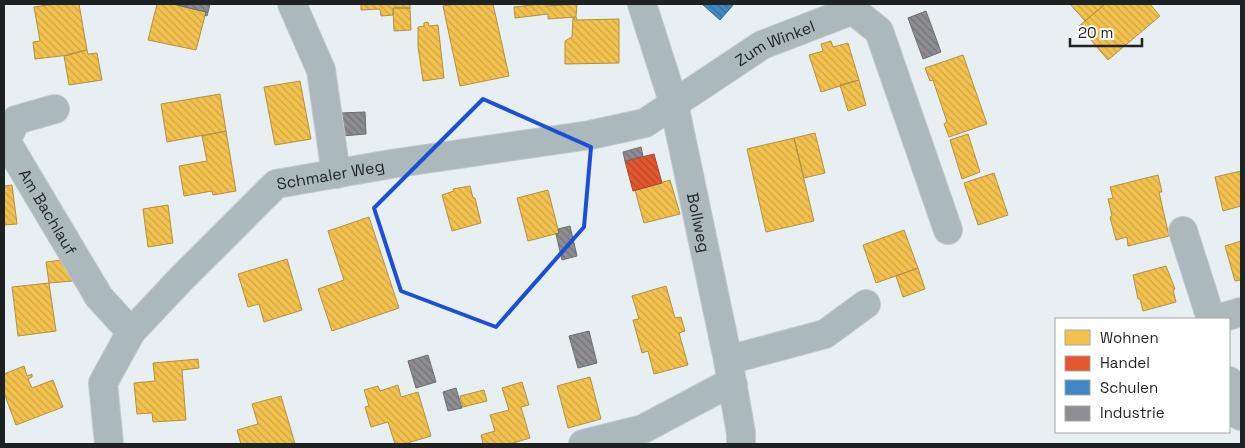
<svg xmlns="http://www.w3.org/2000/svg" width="1245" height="448" font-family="'Space Grotesk',sans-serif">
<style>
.homes{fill:url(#homes-back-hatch);stroke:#b29141}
.shops{fill:url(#shops-back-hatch);stroke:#a9472b}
.schools{fill:url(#schools-back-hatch);stroke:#356994}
.industry{fill:url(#industry-back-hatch);stroke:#6c6d71}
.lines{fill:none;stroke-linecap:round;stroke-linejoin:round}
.minor-casing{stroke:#c4c9cc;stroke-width:30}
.minor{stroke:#abb8bc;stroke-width:28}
.marked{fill:none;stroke:#1d4ed8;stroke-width:4;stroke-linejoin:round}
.labels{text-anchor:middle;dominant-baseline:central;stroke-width:5;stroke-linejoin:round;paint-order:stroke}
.street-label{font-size:16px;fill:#1e2223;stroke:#fff}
</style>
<defs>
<pattern id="homes-back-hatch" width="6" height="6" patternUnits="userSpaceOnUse" patternTransform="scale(1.25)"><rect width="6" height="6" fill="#f2c14e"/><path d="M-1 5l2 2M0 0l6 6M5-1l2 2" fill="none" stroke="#cfa644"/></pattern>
<pattern id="shops-back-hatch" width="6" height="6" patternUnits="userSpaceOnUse" patternTransform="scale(1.25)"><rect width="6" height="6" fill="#e4572e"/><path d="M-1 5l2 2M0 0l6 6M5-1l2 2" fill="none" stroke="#b84827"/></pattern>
<pattern id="schools-back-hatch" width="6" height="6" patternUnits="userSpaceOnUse" patternTransform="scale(1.25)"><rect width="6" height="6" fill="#3f88c5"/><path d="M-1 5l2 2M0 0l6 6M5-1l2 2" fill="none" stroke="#346fa0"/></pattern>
<pattern id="industry-back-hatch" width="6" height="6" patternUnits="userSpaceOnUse" patternTransform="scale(1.25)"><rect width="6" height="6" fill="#8d8d92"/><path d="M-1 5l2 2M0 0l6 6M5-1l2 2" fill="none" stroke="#737377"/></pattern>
</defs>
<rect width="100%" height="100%" fill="#e8eff2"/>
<path class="homes" d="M54,4H79L87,50L69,54V55L35,59L33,42L40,41L34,7Z
M157,4H173L206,12L196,50L148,40Z
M361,4H410V8H393V15L381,16L380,9L361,10Z
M455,4H493L509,76L460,86L443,6Z
M541,4H546L547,6L577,4L576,17L548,19V14L515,18L514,7Z
M1070,4H1105L1085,21Z
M1105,4H1150L1160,16L1108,60L1079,26Z
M393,8H410L411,30L394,31Z
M576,17L577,20L619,19V63L565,64V41L572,37L573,18Z
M428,22L429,26L438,25L444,78L423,81L418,46V27L424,26V23Z
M831,41L833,47L848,43L859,80L821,92L809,55L823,51L821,44Z
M87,50L88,54L97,53L102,80L69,85L64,56Z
M963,55L987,124L949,137L944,124L947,122L933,80L930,81L925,68Z
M859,80L866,105L848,111L840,85Z
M300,81L311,139L275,145L264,87Z
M220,94L226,131L167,142L161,104Z
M226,131L236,191L213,195L212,191L184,196L179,166L207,161L202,136Z
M815,133L825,173L804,178L794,138Z
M968,134L980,172L962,179L950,140Z
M794,138L814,221L766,232L747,149Z
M1241,171V206L1223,211L1215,177Z
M994,173L1008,215L978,225L964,183Z
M1158,175L1162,192H1159L1169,236L1128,246L1127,237L1116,240L1110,217L1112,216L1108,199L1113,198L1110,187Z
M670,180L680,214L644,223L635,190Z
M12,185L17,224L4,225V186Z
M470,186L473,198H475L481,223L452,231L442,195L454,191L453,189Z
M548,190L559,233L528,241L517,198Z
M168,205L173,243L148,247L143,209Z
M369,217L399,308L332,331L318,289L344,280L328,231Z
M904,230L918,268L876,283L863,245Z
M1241,241V280L1235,281L1225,246Z
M70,259L73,281L49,283L46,262Z
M287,259L302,310L264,322L259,304L248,307L238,274Z
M1166,266L1175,289L1173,290L1176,302L1143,311L1140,299H1138L1133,275Z
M918,268L925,289L903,297L896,276Z
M49,283L56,331L18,336L12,287Z
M666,286L675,318L681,317L685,331L679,333L688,365L654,374L648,351L642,353L633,320L639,319L632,296Z
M198,359L199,368L182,370L186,420L153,422L152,413L137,414L134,383L155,381L153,363Z
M24,366L27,376L32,374V377L28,379L32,388L53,380L63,407L16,425L4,393V374Z
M590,377L601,419L568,428L557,386Z
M522,382L529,405L521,407L530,438L510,444H483L481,435L495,431L490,415L509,410L502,388Z
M398,385L401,397L418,392L431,436L404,444H395L388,422L371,427L365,407L369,406L364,390L378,386L380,391Z
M484,390L487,401L463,407L460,396Z
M281,396L295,444H241L237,430L258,424L252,404Z"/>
<path class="shops" d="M654,154L662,183L633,191L625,161Z"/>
<path class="schools" d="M702,4H734L720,20Z"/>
<path class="industry" d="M173,4H210L207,16L205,15L206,12Z
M926,11L941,52L923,59L908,18Z
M365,112L366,134L342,136L341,113Z
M641,147L643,156L625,161L623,152Z
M570,226L577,256L562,260L556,234L559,233L558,229Z
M589,331L597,363L578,368L569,336Z
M428,355L436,382L416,388L408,361Z
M456,388L462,408L448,411L443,392Z"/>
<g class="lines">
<g class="minor-casing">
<g id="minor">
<path d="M292,4L321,70L336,174"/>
<path id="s1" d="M642,4L674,104L728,360L741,433V444"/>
<path id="s2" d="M55,109L16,120L6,141L99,297L131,332"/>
<path d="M1183,231L1211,319"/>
<path d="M1217,319L1241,312"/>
<path d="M728,360L825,334L866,304"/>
<path d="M1229,381L1238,414L1241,416"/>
<path id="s3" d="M109,444L103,383L131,332L181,279L276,184L391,164L590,135L645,123L762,45L853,10L879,31L948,230"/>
<path d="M583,444L643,429L722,387L733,385"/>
</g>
</g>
<use href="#minor" class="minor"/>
</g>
<path class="marked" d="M483,99L591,147L584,227L496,327L401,291L374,208Z"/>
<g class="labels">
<g class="street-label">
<text stroke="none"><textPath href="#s3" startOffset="854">Zum Winkel</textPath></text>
<text stroke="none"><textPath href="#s3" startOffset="382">Schmaler Weg</textPath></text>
<text stroke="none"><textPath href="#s2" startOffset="146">Am Bachlauf</textPath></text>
<text stroke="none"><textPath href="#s1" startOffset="226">Bollweg</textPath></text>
</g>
</g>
<rect width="1245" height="448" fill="none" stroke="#1e2223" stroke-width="10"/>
<rect x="1055" y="318" width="175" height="115" fill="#ffffff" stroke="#a5a7a7"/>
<rect x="1065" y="330" width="25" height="15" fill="#f2c14e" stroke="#a5a7a7"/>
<text x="1100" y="343" font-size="15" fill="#1e2223">Wohnen</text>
<rect x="1065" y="356" width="25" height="15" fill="#e4572e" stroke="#a5a7a7"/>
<text x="1100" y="368" font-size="15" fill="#1e2223">Handel</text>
<rect x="1065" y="380" width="25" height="15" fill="#3f88c5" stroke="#a5a7a7"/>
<text x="1100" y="393" font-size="15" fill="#1e2223">Schulen</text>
<rect x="1065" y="406" width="25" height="15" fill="#8d8d92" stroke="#a5a7a7"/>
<text x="1100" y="418" font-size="15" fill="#1e2223">Industrie</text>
<path d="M1070 38v8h72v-8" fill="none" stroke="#1e2223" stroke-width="2.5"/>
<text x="1078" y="38" font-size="15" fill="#1e2223" stroke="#ffffff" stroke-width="4" paint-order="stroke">20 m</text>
</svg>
